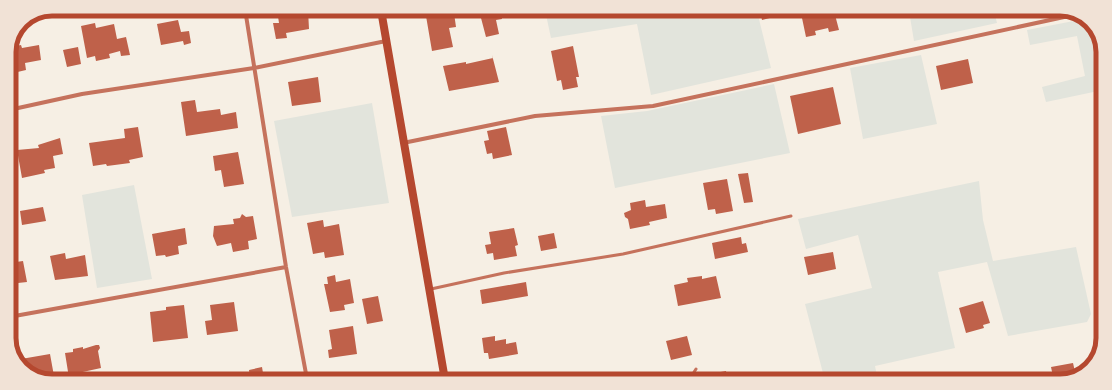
<svg xmlns="http://www.w3.org/2000/svg" width="1112" height="390" font-family="Merriweather,serif">
<style>
.green{fill:#e2e4dc}
.building{fill:#bf614a}
.lines{fill:none;stroke-linecap:round;stroke-linejoin:round}
.service{stroke:#c5725c;stroke-width:3}
.minor{stroke:#c5725c;stroke-width:4}
.secondary{stroke:#b5482f;stroke-width:8}
.rim{fill:none;stroke:#b5482f;stroke-width:5}
</style>
<rect width="100%" height="100%" fill="#f6efe4"/>
<path class="green" d="M545,10L757,11L771,68L651,95L637,24L551,38Z
M909,11H994L997,23L914,41Z
M1084,19L1094,26L1103,49V90L1046,102L1042,87L1085,76L1077,36L1030,45L1027,30Z
M921,55L937,124L863,139L850,68Z
M774,84L790,153L615,188L601,116L647,111Z
M372,103L389,203L292,217L274,121Z
M979,181L983,220L993,261L1076,247L1091,314L1087,322L1008,336L987,262L938,272L955,348L875,366L878,381L812,380L824,377L805,304L872,288L858,235L806,249L798,219Z
M134,185L152,279L97,288L82,195Z"/>
<path class="building" d="M277,10H308L309,29L286,33L287,38L276,39L273,23H279Z
M323,10H338L324,13Z
M760,11H789V13L762,20Z
M814,11H826V13L834,11L839,30L829,32L828,28L815,31L816,35L806,37L802,18L810,16L809,12Z
M447,12V14L454,13L456,27L449,28L453,47L432,51L426,16Z
M501,13L502,19L496,20L499,34L486,37L481,18Z
M178,20L181,32L189,31L191,43L184,45L183,41L161,45L157,24Z
M95,23L96,28L114,24L117,39L126,37L130,55L121,56L120,51L109,54L110,58L96,61L95,56L87,58L81,26Z
M21,45L22,48L39,45L41,60L25,63L26,70L9,74V49L10,47Z
M573,46L579,77H576L578,87L563,90L561,80L557,81L551,51Z
M78,47L81,64L67,67L63,50Z
M492,55L499,82L449,91L443,66L466,62V64L493,58Z
M968,59L973,83L941,90L936,66Z
M318,77L321,102L292,106L288,82Z
M833,87L841,124L798,134L790,96Z
M195,100L197,112L220,109L221,115L236,112L238,128L186,136L181,102Z
M138,127L143,157L129,160L130,163L107,166L106,164L93,166L89,143L125,138L124,129Z
M506,127L512,155L493,159L492,153L487,154L484,141L489,140L487,131Z
M60,138L63,154L53,156L55,168L44,170L45,173L22,178L17,150L39,148L38,145Z
M238,152L244,184L224,187L221,170L215,171L213,156Z
M748,173L753,202L744,203L738,174Z
M727,179L733,211L716,214L715,209L708,210L703,183Z
M645,200L646,207L665,204L667,218L649,222L650,225L630,229L628,219L625,217L624,213L631,210L630,203Z
M43,207L46,221L22,225L20,211Z
M242,214L246,217L253,216L257,239L248,241L249,249L233,252L231,243L217,246L213,236L214,226L234,224L233,219L240,218Z
M323,220L324,227L339,224L344,255L325,258L324,252L313,254L307,223Z
M185,228L187,244L178,246L179,254L166,257L165,255L156,256L152,234Z
M514,228L518,245L515,246L517,256L494,260L493,253L487,254L485,245L491,244L489,232Z
M554,233L557,248L541,251L538,236Z
M741,237L742,244L746,243L748,252L715,259L712,243Z
M833,252L836,269L808,275L804,257Z
M65,253L66,259L85,255L88,276L55,280L50,256Z
M23,261L27,282L18,283V286L9,288V263Z
M335,275L336,282L350,279L354,303L344,305L345,310L330,312L324,284H328L327,277Z
M702,276V279L716,276L721,298L678,306L674,285L688,282L687,278Z
M526,282L528,296L482,304L480,290Z
M378,296L383,321L367,324L362,299Z
M983,301L990,323L983,325L984,328L966,333L959,308Z
M234,302L238,331L207,335L205,321L212,320L210,305Z
M184,305L188,338L153,342L150,312L166,310V307Z
M353,326L357,354L329,358L328,350L332,349L329,330Z
M495,336V341L506,339V344L516,342L518,354L489,359L488,353H484L482,338Z
M687,336L692,355L671,360L666,341Z
M96,345H99L100,348L98,351L101,368L78,373V377L69,378L65,353L73,352V349L83,347V349Z
M50,354L54,376L38,379L23,368L21,359Z
M1073,363L1076,376L1060,381H1054L1051,367Z
M262,367L264,379H250L249,370Z
M726,371L727,380H705L704,375Z
M591,372L592,380H581L580,374Z
M923,372L926,381H903L902,378L909,376L910,374L917,375Z
M359,375V379H334V378Z
M557,375L558,380H539V379Z"/>
<g class="lines">
<path class="service" d="M431,289L504,273L623,254L791,216
M689,380L696,369"/>
<path class="minor" d="M245,9L286,267L307,379
M9,110L82,94L254,68L386,41
M403,143L535,116L653,106L1078,14
M9,317L286,267"/>
<path class="secondary" d="M381,10L445,380"/>
</g>
<path d="M0 0H1112V390H0ZM52 16H1060A36 36 0 0 1 1096 52V338A36 36 0 0 1 1060 374H52A36 36 0 0 1 16 338V52A36 36 0 0 1 52 16Z" fill="#f1e2d6" fill-rule="evenodd"/>
<path class="rim" d="M52 16H1060A36 36 0 0 1 1096 52V338A36 36 0 0 1 1060 374H52A36 36 0 0 1 16 338V52A36 36 0 0 1 52 16Z"/>
</svg>
